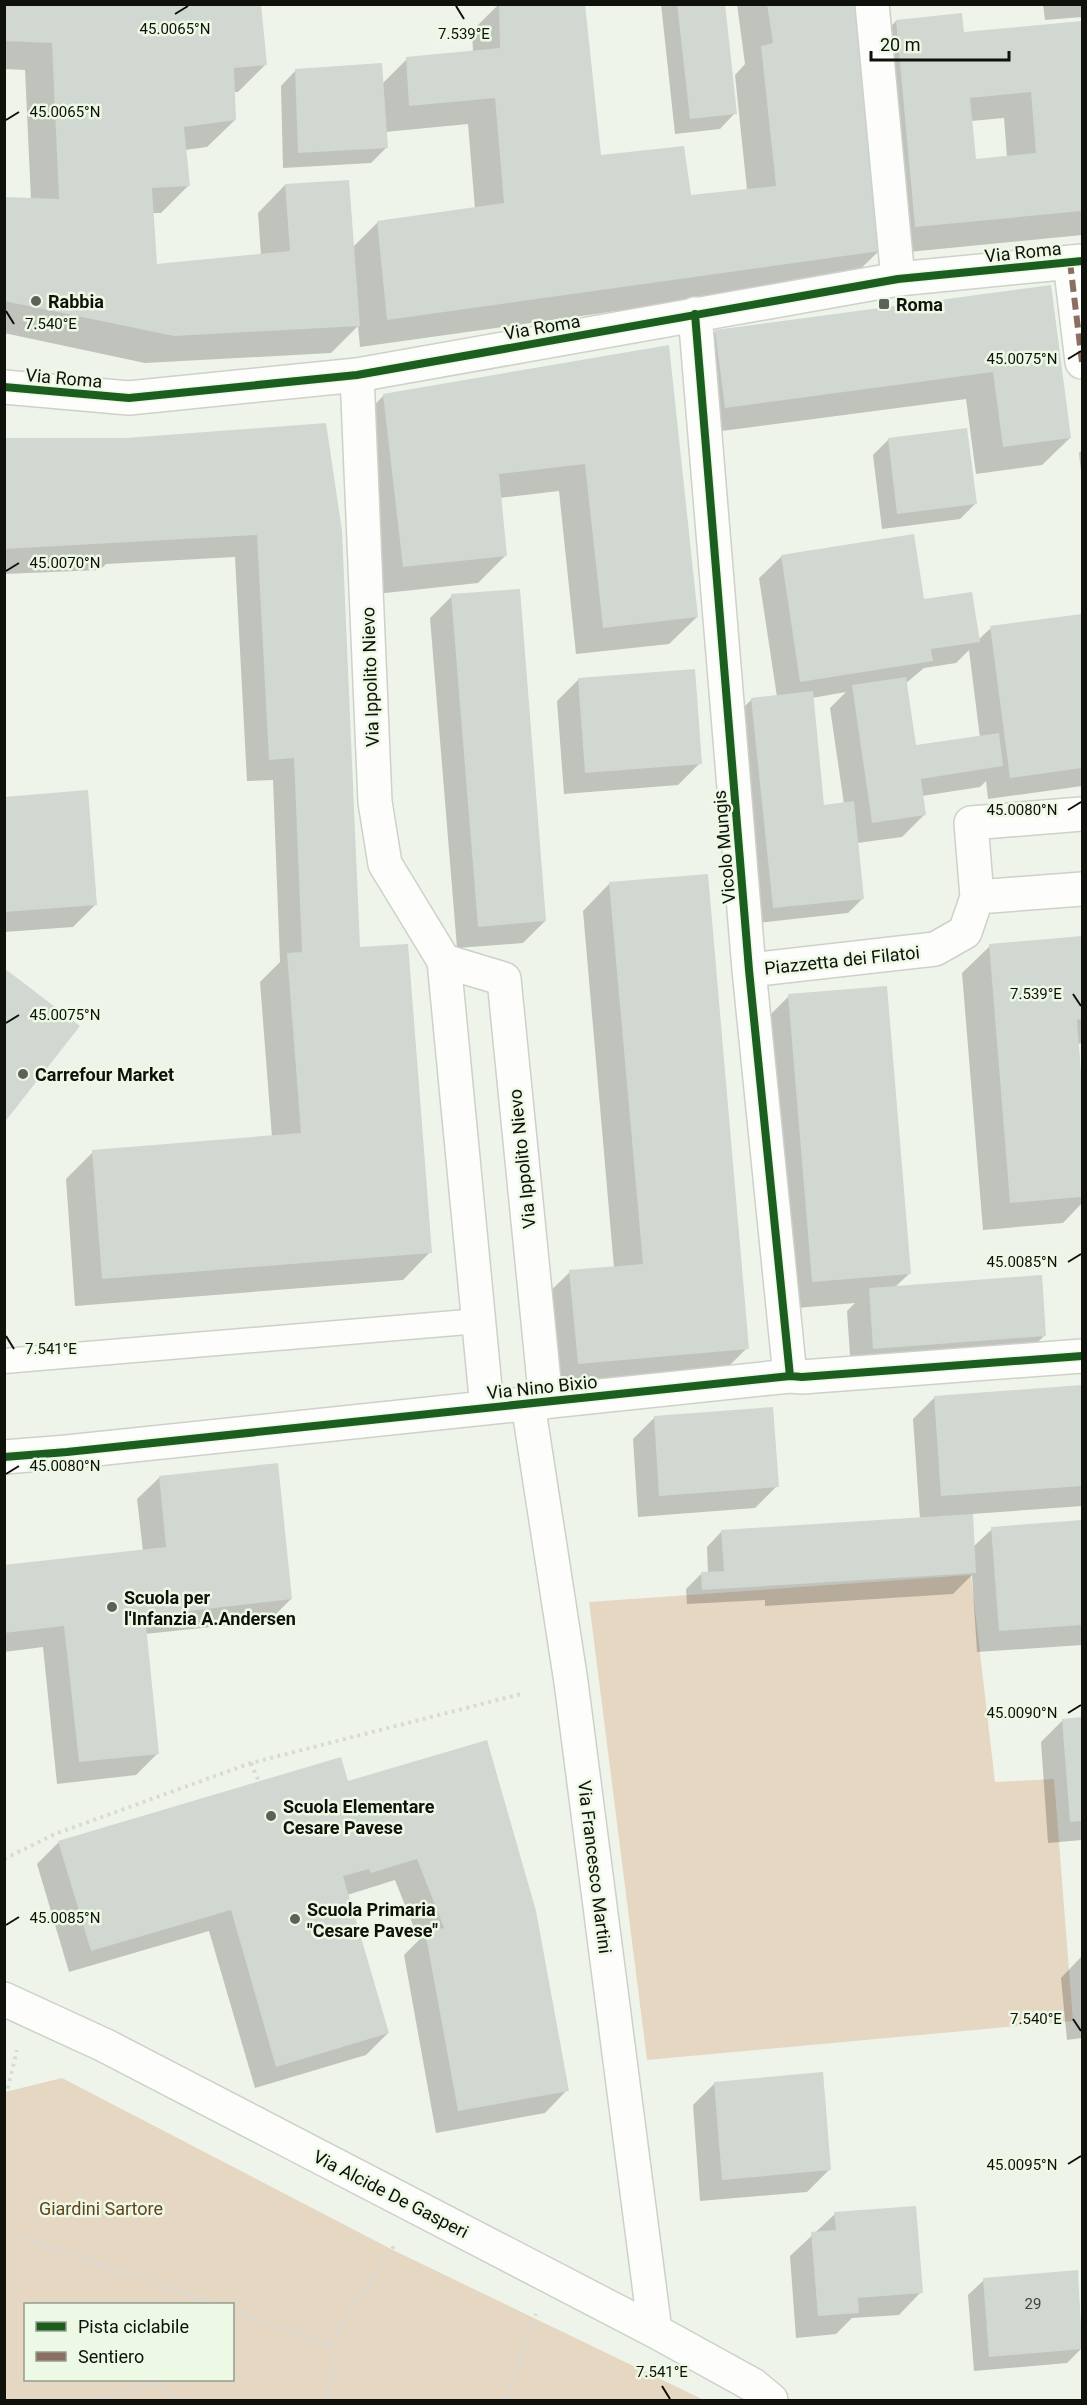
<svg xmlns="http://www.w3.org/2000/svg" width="1087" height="2405" font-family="Roboto,sans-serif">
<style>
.green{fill:#e5d7c2;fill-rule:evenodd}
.shadow{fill:#0003;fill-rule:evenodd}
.building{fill:#d1d7d1;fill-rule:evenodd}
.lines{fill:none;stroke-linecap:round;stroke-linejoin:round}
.lane-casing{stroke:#cdd1c9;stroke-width:27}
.street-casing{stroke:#cdd1c9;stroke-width:36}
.path{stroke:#d9dad7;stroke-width:4;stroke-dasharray:3 4.5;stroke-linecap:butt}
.lane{stroke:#fdfdfc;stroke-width:24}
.street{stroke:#fdfdfc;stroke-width:33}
.quiet{stroke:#8d6e63;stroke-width:6;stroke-dasharray:12 6;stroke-linecap:butt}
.cycleway-casing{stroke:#eef9e5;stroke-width:11}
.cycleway{stroke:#1b5e20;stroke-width:8}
.ticks{fill:none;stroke:#0e120b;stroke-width:2}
.poi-dot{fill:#5d6159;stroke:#eef9e5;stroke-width:2}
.labels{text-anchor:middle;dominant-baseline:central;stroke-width:5;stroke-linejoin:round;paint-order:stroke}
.number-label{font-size:15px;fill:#3f433c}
.street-label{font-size:18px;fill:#0e120b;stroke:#eef9e5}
.poi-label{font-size:18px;font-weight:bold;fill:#0e120b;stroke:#eef9e5;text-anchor:start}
.park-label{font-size:18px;fill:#66431e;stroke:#eef9e5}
.ticks-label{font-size:15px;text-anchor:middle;fill:#0e120b;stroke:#eef9e5;stroke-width:5;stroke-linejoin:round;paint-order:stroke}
</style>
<rect width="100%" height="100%" fill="#eff4ea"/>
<path class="green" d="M971,1575L995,1782L1054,1779L1073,2021L647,2060L589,1602Z
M62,2078L393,2250L704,2400H5V2092ZM26,2304H232V2380H26Z"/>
<path class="shadow" d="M4,4L266,64L238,92H234L235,120L207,147L185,150L188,186L161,213H152L156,265L261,255L258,213L285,185L353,247L377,223L475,209L468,124L385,132L386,148L371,163L283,168L281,86L296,70L382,84L407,59L473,52L472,31L499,4H583L600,156L690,197L747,190L735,75L745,64L737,4H855L879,251L851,278L360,347L358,326L331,353L145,363L4,333V199L31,200L25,70L4,69Z
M661,4H723L735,113L720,129L675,134Z
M1043,4H1082V17L1045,20Z
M896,21L963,34L1082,22V235L888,254L869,49ZM1004,118L1007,157L975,161L971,121Z
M1050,287L1070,438L1042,465L976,474L966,399L698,434L689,359L716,331Z
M668,347L697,617L669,644L576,654L559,491L500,498L506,555L478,583L376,594L357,423L384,395Z
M325,424L359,947L430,1252L403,1280L75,1306L66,1179L93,1152L272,1137L260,982L280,962L273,780L247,781L235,557L106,564L100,570L4,574V440H126Z
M889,439L975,504L960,519L882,529L873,455Z
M1082,450V480L1079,453Z
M782,556L922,601L978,640L991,628L1082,615V786L988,799L986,781L980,787L922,796L924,815L902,837L857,843L863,898L848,913L758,923L736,715L752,699L777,697L759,578ZM969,650L980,738L915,747L906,683L924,668L956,663ZM846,692L830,708L844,804L823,806L812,698Z
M452,596L545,921L523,943L457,948L430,618Z
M579,679L700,763L678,785L564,794L557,701Z
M4,798L95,905L73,927L4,932Z
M610,883L747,1348L720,1375L551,1391L542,1299L570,1272L614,1268L583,911Z
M1082,938V1043L1078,1044L1082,1104V1203L1063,1223L983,1230L962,973L990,946Z
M789,996L909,1274L895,1287L1045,1335L1023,1357L851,1370L847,1311L855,1303L785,1309L762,1023Z
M1082,1387V1506L972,1514L973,1547L992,1529L1082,1522V1645L977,1652L972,1575L953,1594L765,1606V1600L687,1604L686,1589L701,1574L708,1573L707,1547L722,1531L920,1519L913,1419L935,1397Z
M655,1417L777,1486L755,1508L638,1517L633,1439Z
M160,1477L291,1599L269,1621L145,1634L158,1753L136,1775L57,1784L43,1647L4,1652V1567L143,1551L137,1499Z
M1082,1719V1840L1048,1843L1041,1742L1063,1720Z
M486,1742L567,2090L545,2113L436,2133L404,1955L419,1940L395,1880L347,1895L388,2033L366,2055L255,2088L209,1931L69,1972L37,1864L59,1842L347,1783Z
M1082,1956V2038L1067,2040L1061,1978Z
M715,2083L829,2170L807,2192L700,2201L693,2105Z
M835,2214L921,2292L899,2315L852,2318L836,2334L796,2338L790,2256Z
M1077,2272L1082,2348L1067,2363L974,2371L968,2295L984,2280Z"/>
<path class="building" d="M4,4H261L267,65L234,68L236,120L184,127L190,186L152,188L157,264L290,251L285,184L349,180L360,326L174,336L4,301V197L59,199L52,43L4,41Z
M499,4H585L601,155L684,146L691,195L776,186L761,46L773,43L767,4H857L880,251L387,320L377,221L504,203L495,98L409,106L406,57L500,48Z
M677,4H725L737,114L690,119Z
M962,13L964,32L1082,21V211L915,227L896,20ZM1031,92L1036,153L976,159L970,98Z
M382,63L388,148L298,153L295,69Z
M1051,285L1071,438L1003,447L993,372L725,408L715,330Z
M669,345L698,617L603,628L585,464L499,474L507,556L403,567L383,394Z
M326,423L342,531L360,947L408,944L432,1253L102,1279L92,1150L301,1133L287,953L302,952L294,758L269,760L257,535L4,549V438H126Z
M967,428L977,504L897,514L888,438Z
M914,534L924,599L972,592L980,642L931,649L933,661L800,682L781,555Z
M520,589L546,921L478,927L451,594Z
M1082,614V768L1010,778L990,626Z
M695,669L702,764L585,773L578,678Z
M906,677L916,745L999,733L1003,766L921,779L926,815L872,823L852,685Z
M813,691L824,805L854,801L864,899L773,908L751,698Z
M88,790L97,905L5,912L4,797Z
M708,874L749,1349L578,1364L569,1270L643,1264L609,882Z
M1082,936V1019L1077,1020L1082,1086V1197L1010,1203L989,944Z
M4,968L80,1026L4,1123Z
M887,986L911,1274L812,1282L788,994Z
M1042,1275L1046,1336L873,1349L869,1288Z
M1082,1385V1486L941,1496L934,1396Z
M773,1407L779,1487L659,1496L654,1416Z
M278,1463L292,1599L145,1616L159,1754L79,1762L64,1626L4,1633V1565L166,1547L159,1476Z
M973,1514L976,1573L702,1590L701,1572L724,1571L721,1530Z
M1082,1520V1625L999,1631L991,1527Z
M1082,1717V1821L1070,1822L1062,1719Z
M487,1740L536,1911L569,2091L458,2111L425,1931L444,1928L417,1859L371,1873L369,1869L343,1876L389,2033L276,2067L231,1910L91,1951L58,1841L341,1757L348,1781Z
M823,2072L831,2170L722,2180L714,2082Z
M916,2206L923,2293L858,2298L859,2313L818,2316L811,2232L836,2230L834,2212Z
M1078,2270L1082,2349L989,2357L983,2278Z"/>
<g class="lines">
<g class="lane-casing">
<path id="lane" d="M4,1361L479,1321"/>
</g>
<g class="street-casing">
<path id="street" d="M872,4L898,279
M1070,262L1082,362
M695,314L749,970L790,1376
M357,375L375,802L385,864L444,961L487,1408
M4,387L129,398L357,375L898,279L1082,261
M977,897L1082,889
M444,961L504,979L546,1402
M749,970L935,949L965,932L977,897L971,823L1082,814
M528,1404L571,1682L655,2331
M4,1457L67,1452L790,1376L802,1377L1082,1356
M4,1999L106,2046L655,2331L753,2385L771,2400"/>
</g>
<path class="path" d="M251,1763L259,1782
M4,1859L55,1834L251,1763L521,1694
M4,2103L17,2050
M4,2232L216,2304
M232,2310L330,2344L396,2243
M159,2380L177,2400
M4,2399L99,2400L159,2380
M325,2400L332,2377L330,2344
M504,2400L536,2314"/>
<use href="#lane" class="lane"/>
<use href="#street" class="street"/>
<path class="quiet" d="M1070,262L1082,362"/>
<g class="cycleway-casing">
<path id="cycleway" d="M695,314L749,970L790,1376
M4,387L129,398L357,375L898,279L1082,261
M4,1457L67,1452L790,1376L802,1377L1082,1356"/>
</g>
<use href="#cycleway" class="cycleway"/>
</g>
<path class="ticks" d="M456,6L464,19M175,14L188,6M6,120L19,112M6,311L14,324M1068,359L1081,351M6,571L19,563M1068,810L1081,802M1073,994L1081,1006M6,1023L19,1015M1068,1262L1081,1254M6,1336L14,1349M6,1474L19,1466M1068,1713L1081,1705M6,1925L19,1917M1073,2019L1081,2031M1068,2164L1081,2156M662,2386L670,2399"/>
<g class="poi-dot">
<circle cx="36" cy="301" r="6"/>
<rect x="878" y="298" width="12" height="12" rx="3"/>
<circle cx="23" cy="1074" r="6"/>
<circle cx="112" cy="1607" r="6"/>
<circle cx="271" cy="1816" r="6"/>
<circle cx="295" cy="1919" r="6"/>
</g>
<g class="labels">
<g class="number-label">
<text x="1033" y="2304">29</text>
</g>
<g class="street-label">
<text transform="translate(1023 252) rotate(-6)">Via Roma</text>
<text transform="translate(542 327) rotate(-10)">Via Roma</text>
<text transform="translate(64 378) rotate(5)">Via Roma</text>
<text transform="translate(370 677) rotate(-92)">Via Ippolito Nievo</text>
<text transform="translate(724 847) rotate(-95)">Vicolo Mungis</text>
<text transform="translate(842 960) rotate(-6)">Piazzetta dei Filatoi</text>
<text transform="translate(522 1159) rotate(-96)">Via Ippolito Nievo</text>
<text transform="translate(542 1387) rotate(-6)">Via Nino Bixio</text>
<text transform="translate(595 1867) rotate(83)">Via Francesco Martini</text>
<text transform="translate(391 2194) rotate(27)">Via Alcide De Gasperi</text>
</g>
<g class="poi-label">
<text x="48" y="301">Rabbia</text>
<text x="896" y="304">Roma</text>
<text x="35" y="1074">Carrefour Market</text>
<text x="124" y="1597">Scuola per<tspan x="124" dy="21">l'Infanzia A.Andersen</tspan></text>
<text x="283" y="1806">Scuola Elementare<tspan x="283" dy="21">Cesare Pavese</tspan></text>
<text x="307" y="1909">Scuola Primaria<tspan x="307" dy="21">"Cesare Pavese"</tspan></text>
</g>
<g class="park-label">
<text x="101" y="2208">Giardini Sartore</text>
</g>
</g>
<g class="ticks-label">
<text x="175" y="34">45.0065°N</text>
<text x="464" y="39">7.539°E</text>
<text x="65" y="117">45.0065°N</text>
<text x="51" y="329">7.540°E</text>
<text x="1022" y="364">45.0075°N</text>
<text x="65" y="568">45.0070°N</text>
<text x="1022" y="815">45.0080°N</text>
<text x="1036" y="999">7.539°E</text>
<text x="65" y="1020">45.0075°N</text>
<text x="1022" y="1267">45.0085°N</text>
<text x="51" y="1354">7.541°E</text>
<text x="65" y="1471">45.0080°N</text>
<text x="1022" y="1718">45.0090°N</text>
<text x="65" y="1923">45.0085°N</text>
<text x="1036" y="2024">7.540°E</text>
<text x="1022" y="2170">45.0095°N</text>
<text x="662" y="2377">7.541°E</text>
</g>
<rect width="1087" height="2405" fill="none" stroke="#0e120b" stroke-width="12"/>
<rect x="24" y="2303" width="210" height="78" fill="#eef9e5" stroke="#949d8e" stroke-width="1.5"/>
<rect x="36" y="2322" width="30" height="9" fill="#1b5e20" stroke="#949d8e" stroke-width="1.5"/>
<text x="78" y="2333" font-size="18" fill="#0e120b">Pista ciclabile</text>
<rect x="36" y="2352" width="30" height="9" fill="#8d6e63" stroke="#949d8e" stroke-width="1.5"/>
<text x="78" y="2363" font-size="18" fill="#0e120b">Sentiero</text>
<path d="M871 51v9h138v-9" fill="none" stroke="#0e120b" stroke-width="3"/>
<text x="880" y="51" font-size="18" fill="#0e120b" stroke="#eef9e5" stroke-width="4.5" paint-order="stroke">20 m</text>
</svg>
